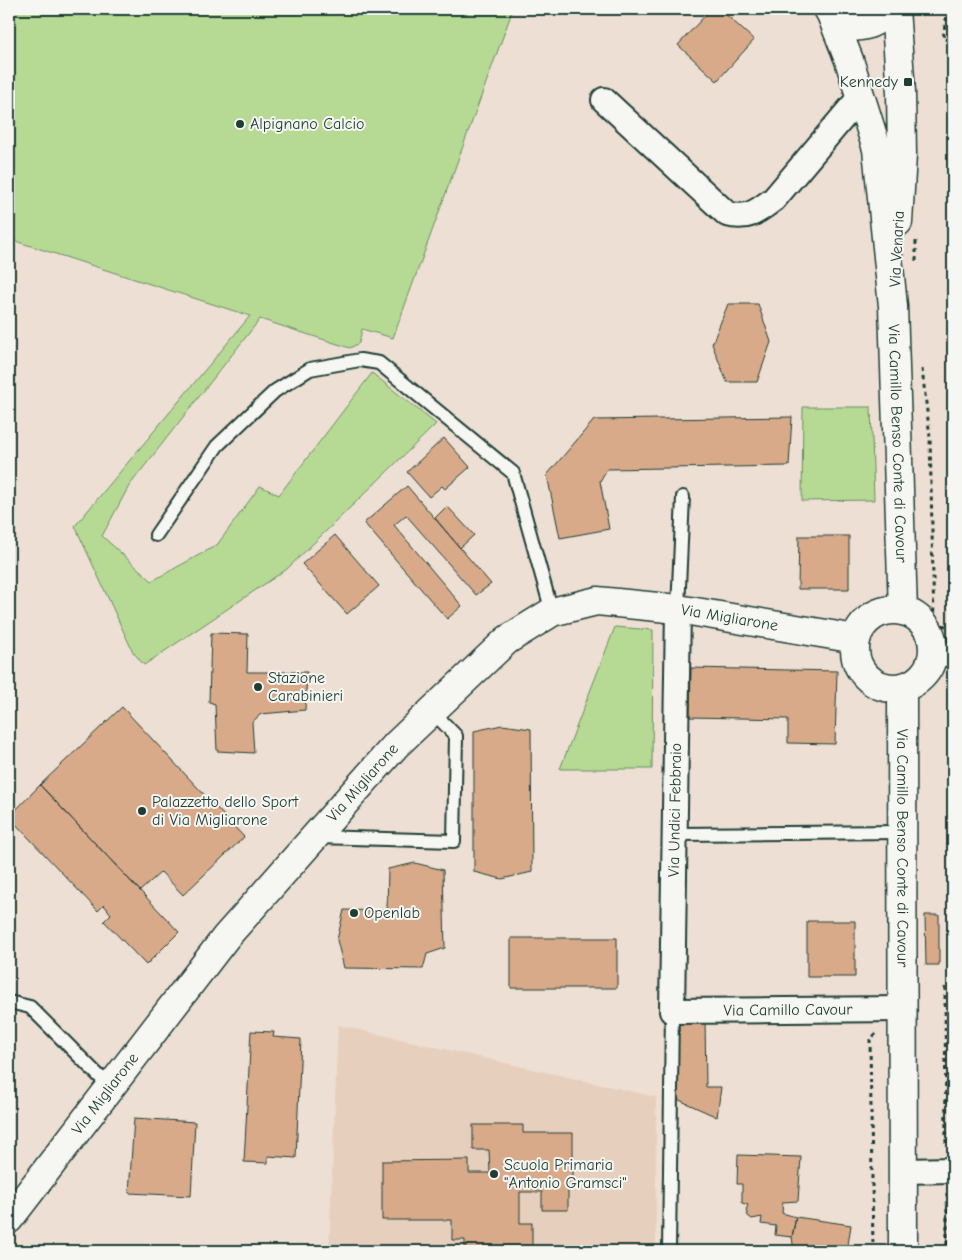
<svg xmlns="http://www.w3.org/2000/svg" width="962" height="1260" font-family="'Comic Neue',sans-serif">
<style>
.built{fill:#e7cfbd}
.green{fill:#b6da94;stroke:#6a8c64}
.building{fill:#d8aa8a;stroke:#1f3d34}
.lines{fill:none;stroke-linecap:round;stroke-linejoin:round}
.service-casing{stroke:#1f3d34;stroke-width:16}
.minor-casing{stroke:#1f3d34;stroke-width:28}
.tertiary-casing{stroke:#1f3d34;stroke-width:31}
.secondary-casing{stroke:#1f3d34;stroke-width:31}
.path{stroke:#1f3d34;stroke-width:3;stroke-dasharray:4 4;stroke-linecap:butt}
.service{stroke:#f6f6f2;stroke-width:12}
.minor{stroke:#f6f6f2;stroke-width:24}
.tertiary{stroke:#f6f6f2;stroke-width:28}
.secondary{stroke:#f6f6f2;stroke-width:28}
.poi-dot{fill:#1f3d34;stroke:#f6f6f2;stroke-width:2}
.labels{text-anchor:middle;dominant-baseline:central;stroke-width:4;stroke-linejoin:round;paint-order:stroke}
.poi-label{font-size:16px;fill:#1f3d34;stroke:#f6f6f2;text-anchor:start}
.street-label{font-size:16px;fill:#1f3d34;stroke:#f6f6f2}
</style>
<rect width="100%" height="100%" fill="#eddfd3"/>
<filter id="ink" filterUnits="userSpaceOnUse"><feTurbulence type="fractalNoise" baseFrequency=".02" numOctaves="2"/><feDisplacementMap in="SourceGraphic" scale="10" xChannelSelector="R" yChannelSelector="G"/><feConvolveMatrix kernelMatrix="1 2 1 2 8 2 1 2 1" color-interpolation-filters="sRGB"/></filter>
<g filter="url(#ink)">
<path class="built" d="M338,1025L656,1097V1251H329Z"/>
<path class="green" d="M9,9H513L393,338L362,329L359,343L350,348L260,319L129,486L102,536L152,581L217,545L260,486L279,495L372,373L436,424L287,569L144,665L133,652L75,526L250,316L9,239Z
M803,407H871L874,500L802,501Z
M615,627L653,630L652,769H560Z"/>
<path class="building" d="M711,9H720L754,40L717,81L678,45Z
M728,304H758L771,342L757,382H727L712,344Z
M792,417L789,466L607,469L600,481L609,529L560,538L547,475L594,420Z
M444,438L470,467L445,489L442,486L429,497L407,472Z
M407,486L491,584L476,595L406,515L394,525L462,606L447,619L364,523Z
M447,506L474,535L460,548L435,518Z
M335,535L379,586L347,614L302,564Z
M799,536H849V589H798Z
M211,633L248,634L247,672H307L305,710L261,714L252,722L254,753L217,751L215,704L209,702Z
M691,668L837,671L835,744L788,743V719L690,717Z
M122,707L244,837L183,895L161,872L140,891L40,785Z
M502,725L531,729L532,872L502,879L474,872V731Z
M40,785L179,932L146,965L104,921L111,914L104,905L98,911L9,817Z
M952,821H953V940Z
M415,863L443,870L445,948L427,954L423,969L344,968L337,940L344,910L387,911L388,869Z
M925,915H939V965H926Z
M807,921H855V977H807Z
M511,938H617V988H511Z
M676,1018H705L706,1087H721L717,1117L677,1099Z
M251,1031L274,1032L273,1037L301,1039L296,1158L268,1156V1163L244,1162Z
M134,1118L195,1122L191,1196L129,1193Z
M473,1125H523V1133H573V1187H568V1210H542V1192H520V1223H532V1251H465V1240H452V1220H382V1161L469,1160V1173H490L489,1150H473Z
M738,1155L801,1157L798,1201L783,1202L782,1213L796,1217L792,1237L775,1235L776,1226L761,1224L762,1217L752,1219L748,1216L746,1210L748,1205L742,1203V1184H737Z
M796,1217L851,1225L847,1251H794L792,1237Z"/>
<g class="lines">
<g class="service-casing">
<path id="service" d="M156,535L217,446L275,391L310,369L360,360L379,363L513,473L552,612
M678,609L683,497
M675,834L903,832
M317,837L454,841L456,736L432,711
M9,1002L30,1007L110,1087
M669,1251L672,1011"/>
</g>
<g class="minor-casing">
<g id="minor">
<path d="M604,100L727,214C748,220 758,211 774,199L861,96"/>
<path id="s1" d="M678,609L672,1011L903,1009"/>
<path d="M933,652L953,655"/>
<path d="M903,1171L953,1170"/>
</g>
</g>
<g class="tertiary-casing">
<g id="tertiary">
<path id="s2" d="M9,1219L226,937L396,745L507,640L552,612L597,601L678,609L856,639"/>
</g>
</g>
<g class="secondary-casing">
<g id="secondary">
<path d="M828,9C844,36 872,28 890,9"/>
<path d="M895,9L901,92L902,155L898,222"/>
<path id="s3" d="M831,14L849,60L877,149L893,306L903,611"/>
<circle cx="894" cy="649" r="39"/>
<path id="s4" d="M902,688L903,1251"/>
</g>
</g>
<path class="path" d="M947,9L943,39L953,40
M916,261V240
M922,369L930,437L934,624L953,627
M945,987L946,1147
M947,1193V1251
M873,1251L870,1039L877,1033"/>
<use href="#service" class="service"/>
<use href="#minor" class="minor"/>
<use href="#tertiary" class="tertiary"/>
<use href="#secondary" class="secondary"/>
</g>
</g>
<g class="poi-dot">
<rect x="903" y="77" width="10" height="10" rx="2.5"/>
<circle cx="240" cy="124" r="5"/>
<circle cx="258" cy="687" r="5"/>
<circle cx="142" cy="811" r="5"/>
<circle cx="354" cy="913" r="5"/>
<circle cx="494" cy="1174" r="5"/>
</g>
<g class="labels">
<g class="poi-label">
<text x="898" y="82" text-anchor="end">Kennedy</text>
<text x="250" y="124">Alpignano Calcio</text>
<text x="268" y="678">Stazione<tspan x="268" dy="18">Carabinieri</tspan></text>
<text x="152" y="802">Palazzetto dello Sport<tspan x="152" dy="18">di Via Migliarone</tspan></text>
<text x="364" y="913">Openlab</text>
<text x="504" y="1165">Scuola Primaria<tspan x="504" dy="18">"Antonio Gramsci"</tspan></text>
</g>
<g class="street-label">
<text transform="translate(897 249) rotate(-87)">Via Venaria</text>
<text stroke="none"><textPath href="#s3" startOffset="438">Via Camillo Benso Conte di Cavour</textPath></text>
<text stroke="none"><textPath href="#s2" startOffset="998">Via Migliarone</textPath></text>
<text stroke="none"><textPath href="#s2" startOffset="562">Via Migliarone</textPath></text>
<text transform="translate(675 810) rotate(-89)">Via Undici Febbraio</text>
<text stroke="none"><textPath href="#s4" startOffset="160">Via Camillo Benso Conte di Cavour</textPath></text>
<text stroke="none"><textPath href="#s1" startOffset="518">Via Camillo Cavour</textPath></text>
<text stroke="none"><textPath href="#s2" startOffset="158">Via Migliarone</textPath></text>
</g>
</g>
<rect width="962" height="1260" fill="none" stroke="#f6f6f2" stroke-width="30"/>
<rect x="15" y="15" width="932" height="1230" fill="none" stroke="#1f3d34" stroke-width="2" filter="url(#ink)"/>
</svg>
